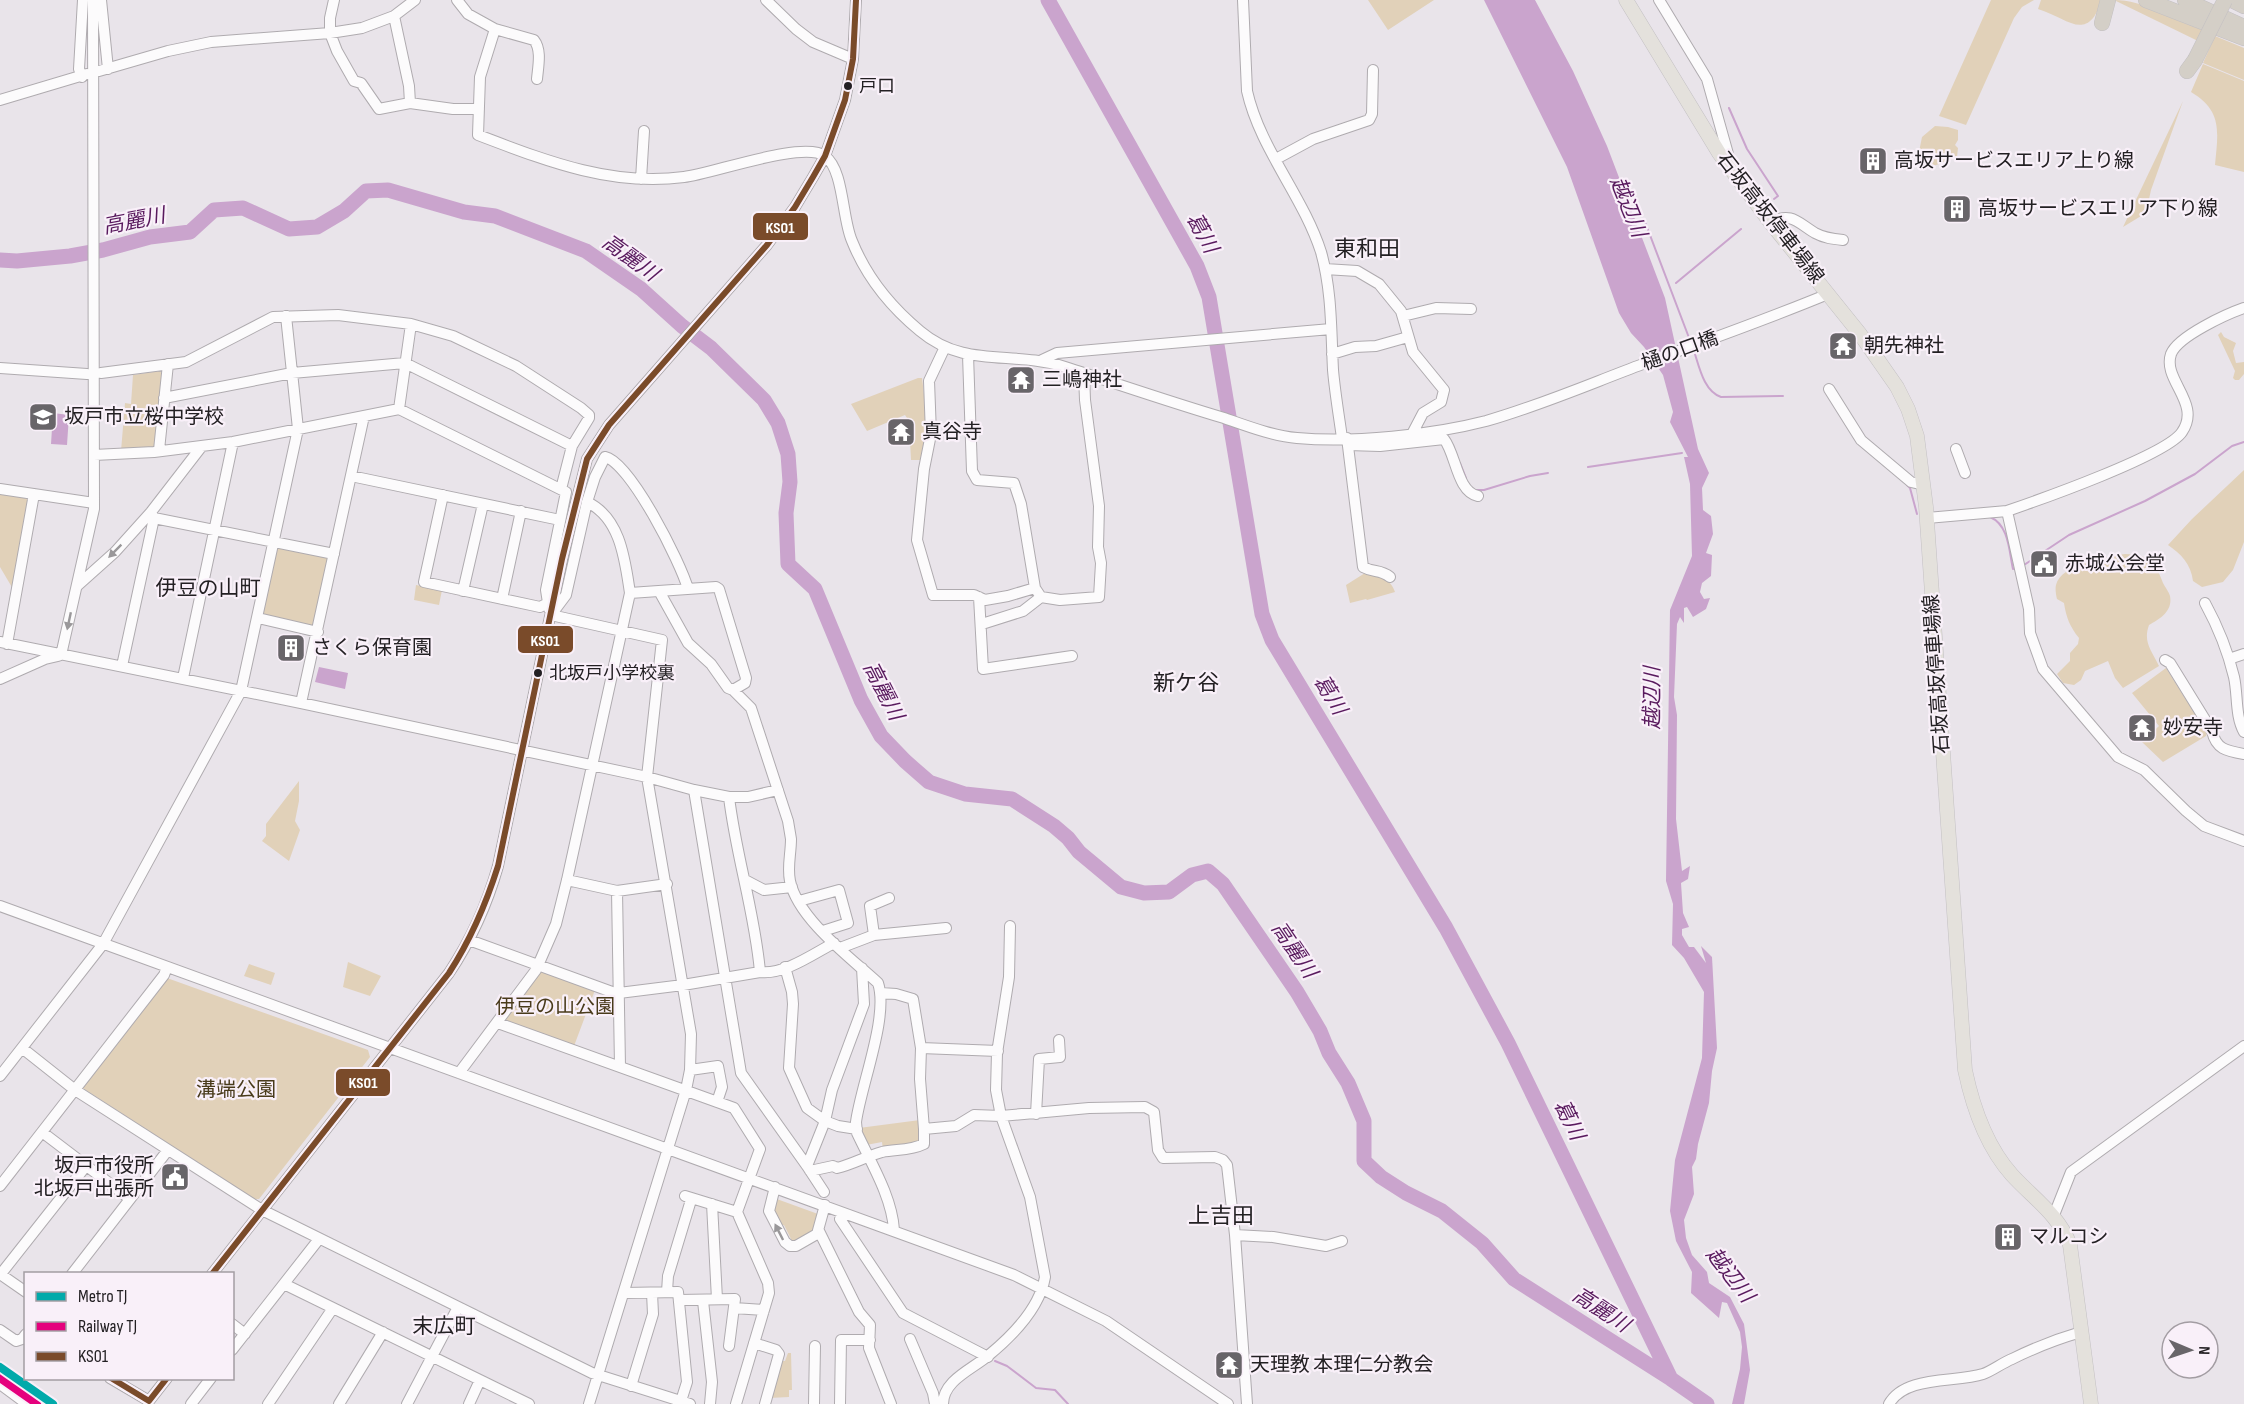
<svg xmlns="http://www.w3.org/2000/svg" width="2244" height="1404" font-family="'Sofia Sans Condensed','Noto Sans JP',sans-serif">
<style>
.green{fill:#e1d1b9}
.water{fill:#caa4cd}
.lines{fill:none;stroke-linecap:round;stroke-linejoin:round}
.stream{stroke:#caa4cd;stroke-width:2}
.river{stroke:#caa4cd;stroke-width:15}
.minor-casing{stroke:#afabaf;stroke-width:12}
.major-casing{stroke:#c3c0c3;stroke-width:15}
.highway-casing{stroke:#c3c0c3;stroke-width:16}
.minor{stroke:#fcfbfc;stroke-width:10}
.major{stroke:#e4e1dc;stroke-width:14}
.highway{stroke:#d4cfc7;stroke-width:15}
.highway-bridge-casing{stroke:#c3c0c3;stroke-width:16;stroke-linecap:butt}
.highway-bridge{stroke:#d4cfc7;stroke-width:15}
.bus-1-casing{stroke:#f9f0f9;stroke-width:10}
.bus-1{stroke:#7a4b2a;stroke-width:6}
.rail-1-casing{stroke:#f9f0f9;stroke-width:12}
.rail-1{stroke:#e5007d;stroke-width:8}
.metro-1-casing{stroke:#f9f0f9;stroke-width:12}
.metro-1{stroke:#01aaaa;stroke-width:8}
.oneway{fill:#9a989a}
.bus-dot{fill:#232023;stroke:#f9f0f9;stroke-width:2}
.labels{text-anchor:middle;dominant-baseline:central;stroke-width:4.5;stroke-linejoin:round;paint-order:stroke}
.bus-label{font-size:18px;fill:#232023;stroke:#f9f0f9;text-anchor:start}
.poi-label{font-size:20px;fill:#232023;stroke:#f9f0f9;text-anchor:start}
.street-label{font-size:20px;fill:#232023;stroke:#f9f0f9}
.park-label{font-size:20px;fill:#493b1b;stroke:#f9f0f9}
.water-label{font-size:21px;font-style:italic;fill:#591a5e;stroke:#f9f0f9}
.neighbourhood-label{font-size:21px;fill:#232023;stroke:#f9f0f9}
.quarter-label{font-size:22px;fill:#232023;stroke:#f9f0f9}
.line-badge{stroke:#f9f0f9;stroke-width:2}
.badge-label{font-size:16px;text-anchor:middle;font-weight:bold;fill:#fff}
</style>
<rect width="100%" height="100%" fill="#e9e4ea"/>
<path class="green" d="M1368,0H1434L1388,30Z
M1991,0H2034L2022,7L2014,18L1966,125L1939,116Z
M2041,0H2102C2087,44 2068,18 2038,9Z
M2114,0C2143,0 2177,19 2202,30L2198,41Z
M2215,36L2244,48V80L2203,63Z
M2203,64L2244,81V172L2215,165C2218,132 2223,111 2191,92Z
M2183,101L2151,190L2146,213L2123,227Z
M1935,126L1948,127L1958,130V140L1955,145L1958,148L1957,157L1923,170V162L1918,157L1922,137Z
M2221,332L2224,337L2236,343L2233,351L2236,363L2244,362V374L2239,380H2235L2233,378L2235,371L2218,335Z
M160,371L162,374L155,448L121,451L125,403L131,404L133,375Z
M918,378H922C926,406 927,433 920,460H911L909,421L905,415L867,431L851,404Z
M2244,470V542L2233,570L2223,582L2202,587L2193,581C2191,564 2181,554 2168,545L2192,519Z
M0,493L25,498L28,500L13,589L0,567Z
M279,547L330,558L313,627L263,615L277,549Z
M2125,554C2149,555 2155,561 2163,583C2165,587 2169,592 2170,596C2173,611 2160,619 2149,625C2143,642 2151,650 2159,666L2123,688L2115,678L2108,661L2085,671L2081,680L2074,685L2063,683L2057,674L2070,661V653L2078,644L2079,638C2070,627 2066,617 2064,603L2057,599C2056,595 2055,589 2056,585C2061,564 2107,557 2125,554Z
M1365,573C1379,577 1390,577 1395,592L1367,600L1366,599L1350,603L1346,585Z
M416,585L442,590L439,605L414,600Z
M2166,668L2207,733L2206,736L2163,762L2142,742L2159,726L2132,693Z
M299,781V801L295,821L300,830L289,861L262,841L266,836V824Z
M348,962L381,976L370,996L343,987Z
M249,964L275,973L271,985L244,976Z
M542,970L595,990L574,1046L508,1022L506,1019L538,972Z
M167,978L368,1050L370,1057L259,1199H254L81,1087Z
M920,1120L919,1142L883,1150L882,1142L866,1145L859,1128Z
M774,1198L818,1214L816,1231L796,1243L792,1241L784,1225L780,1226L772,1212Z
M788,1353H791L792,1390H789V1397L769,1398L781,1361H785Z"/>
<path class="water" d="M1484,0H1535L1573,71L1607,146L1665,298L1698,449L1709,473L1702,488L1703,510L1711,516L1713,534L1706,553L1712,555L1711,576L1702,583L1700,592L1704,599L1710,598L1706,609L1693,617L1687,607L1684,608V623L1680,617L1677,624L1674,697L1677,715L1676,819L1682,871L1690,866L1688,879L1681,883L1683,913L1689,927L1682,929V935L1689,947H1694L1706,963L1701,946L1712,957L1717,1048L1712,1071L1709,1103L1698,1144L1696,1159L1692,1167L1694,1194L1684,1220L1686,1238L1692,1255L1707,1272L1709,1283L1730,1297L1744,1324L1750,1370L1744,1404H1732L1740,1369L1742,1347L1740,1332L1727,1303L1722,1302L1719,1318L1691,1293L1692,1272L1676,1241L1670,1211L1675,1160L1702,1058L1704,992L1684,958L1672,945L1673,904L1666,881L1670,610L1692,556L1690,484L1684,457H1688L1670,422L1673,412L1663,375L1644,347L1631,333L1619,313L1567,167Z
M53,413L69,415L67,445L51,444Z
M319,667L348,673L345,689L315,682Z"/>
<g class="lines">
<path class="stream" d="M1729,108L1747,149L1778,196L1774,199
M1635,222L1643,220L1645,222L1691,343
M1676,283L1741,229
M1693,348C1699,365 1703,391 1721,397L1783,396
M1460,463L1466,478
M1588,467L1682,453
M1907,485L1910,488L1917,514
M1476,490H1484L1530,476L1548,473
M1990,517C2009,525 2009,551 2013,569L2016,568
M2024,565L2069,535L2145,501L2195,474L2232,446L2244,442
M995,1361L1007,1366L1036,1388L1055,1390L1068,1404"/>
<path class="river" d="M1048,0L1197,266L1209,297L1262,614L1272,640L1446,928L1508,1043L1671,1379
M0,260L17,261L70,256L103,250L150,237L190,232L214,210L243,208L289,229L317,227L344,211L366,191L388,190L464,212L495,216L586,251L641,289L682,326L711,348L764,400L778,423L788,454L790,482L786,513L788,564L815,589L861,700L881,736L905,761L929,782L965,794L1012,799L1054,826L1068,838L1079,852L1121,887L1144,893L1169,892L1192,875L1208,871L1223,884L1297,992L1320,1031L1329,1053L1348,1083L1364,1121V1161L1381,1177L1406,1193L1442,1211L1482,1243L1514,1279L1671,1379L1707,1404"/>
<g class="minor-casing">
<path id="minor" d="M101,0L108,69
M334,0L330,18V33L337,51L354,81L361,83L379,109L410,103
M457,0L468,14L495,29L480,77L478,135C544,160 611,187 684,177C712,174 803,140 825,156C844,170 842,219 852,241C866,276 891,307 920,331C965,369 1012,350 1065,367C1118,384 1170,402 1224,418C1247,426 1273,436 1297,438C1353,443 1432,435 1486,421C1539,406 1592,383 1643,364C1705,341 1768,319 1828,294
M766,0L796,29L813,42L853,59
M1243,0L1247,91C1260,149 1303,196 1321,252C1332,291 1331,331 1333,370C1335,393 1339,416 1342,438
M1659,0L1707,79L1732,168
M394,16L409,86L410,103L453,109H479
M495,29L534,40C542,50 538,67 537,79
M99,71L168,51L211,42L330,33L362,28L394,16L415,0
M82,77L79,69L83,0
M0,100L87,74
M1276,159L1313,139L1369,120L1372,114L1373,70
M641,179L644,131
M1770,222C1792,212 1797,222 1815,233C1824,238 1833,239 1843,240
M1325,269L1357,271L1379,284L1401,311L1413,352L1444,390L1441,402L1423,413L1412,434
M1403,316L1436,308L1471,309
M945,347L929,381L931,434L924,469L917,540L933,595H974L985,600L1008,596L1035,588
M1332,354L1355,347L1376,346L1408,337
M968,355L972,471L977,480L1014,483L1021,504L1035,588L1041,597L1060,600L1099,597L1101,563L1098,547L1099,506L1085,400L1084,374
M1042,360L1057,353L1331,329
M0,368L87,374
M101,373L186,362L273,317L338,315L411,324L453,336L516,366L581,408L589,415V418L572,446
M1829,389L1861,440L1911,482L1924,485
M164,398L292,373L405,363L572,446L561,489
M399,409L411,324
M1347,438L1363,567C1374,573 1380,569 1390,577
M1348,445L1380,446L1444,439C1456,454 1457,492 1478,496
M1956,449L1965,473
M159,450L168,364
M94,455L154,452L233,442L399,409L566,492L546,590L549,609
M351,476L560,520
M0,489L94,503
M443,495L424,582L540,607L548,603
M2007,511C2039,500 2167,455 2182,432C2202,403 2162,380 2171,354C2178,336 2227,314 2244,308
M154,518L334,554
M1927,518L2007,511L2029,609L2030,633L2043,669L2118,757L2144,770L2186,811L2204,826L2244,841
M77,586L115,552L151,512L202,446
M463,591L483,504
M630,593L716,587L719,589L746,678L745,683L733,690L728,688L711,664L688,643L659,591
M979,597L983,669L1072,656
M502,599L521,511
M2205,603C2217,625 2228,652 2234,677C2238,695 2235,716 2244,732
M554,611L566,595L587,502L595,477L605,457C630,462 681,563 688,589
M551,615L662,640L647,777L691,1034L690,1070L686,1090L589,1404
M258,618L318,632
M982,624L1023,611L1041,597
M0,642L301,703L647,777L694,790L729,797C736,856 755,913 760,972
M7,644L34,494
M61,655L94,509L93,0
M2229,659L2244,654
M2165,660L2170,663L2212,731C2216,749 2226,751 2244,754
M122,666L154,518L151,512
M183,678L233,442
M0,679L45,659L58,656
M733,690L751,708L788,821C789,827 790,833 791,839C791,854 787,867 790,881C798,919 851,958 878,983C889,1016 861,1085 856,1122L857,1133C871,1163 892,1197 894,1230
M301,703L364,416
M694,790L741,1073L807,1166
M729,797H748L778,790
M567,880L617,891L667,884
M745,880L764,890L792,887
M617,891L620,1066
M799,901L839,890L848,923L823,931
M0,906L1014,1275L1106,1321L1228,1404
M874,935L946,928
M469,940L612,992L619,993L683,985L760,972C784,975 813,954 834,943
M840,948L874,935L870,906L889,898
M785,967L792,992L793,1004L789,1068L807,1108L825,1121L807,1166L824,1192
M881,993L896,994L913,999L921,1048
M498,1023L734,1108L760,1149L737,1212
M22,1048L75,1090L262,1210L592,1373L690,1404
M690,1070L718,1066L722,1087L717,1102
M459,1073L536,970L556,924L567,880L630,593C625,561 621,518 587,502
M0,1076L103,944L241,691L298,429L286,316
M1036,1114L1039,1059L1060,1057L1059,1040
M857,1129L838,1126L825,1121L832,1090L864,1004L862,968
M924,1129L920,1079L921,1048L998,1051
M42,1132L130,1199
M810,1171L833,1166L837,1168C853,1164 867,1156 882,1152C896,1149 910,1151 924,1144V1129L956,1126L974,1115L1001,1116L1089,1108L1145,1107L1154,1112L1158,1150L1163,1158L1215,1157L1223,1160L1227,1165L1235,1235L1247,1404
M0,1186L164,975L167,967
M775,1187L769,1211L785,1242L790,1246H796L817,1234L825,1205
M685,1196L737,1212L768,1283L769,1293L736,1404
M712,1204L717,1299
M2054,1215L2071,1172L2244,1046
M840,1219L903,1313L988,1357
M819,1231L859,1312L870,1325L869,1348L891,1404
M1235,1235L1273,1237L1326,1246L1342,1241
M0,1274L26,1292
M72,1274L168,1150
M212,1274L449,973C471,940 487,905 498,866L562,559L587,459L609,425L767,245L795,207L813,177L825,156L845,100L853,59L856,0
M0,1275L86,1166
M284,1284L529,1404
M667,1292L668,1276L691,1200
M624,1293L678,1292L687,1382L681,1401
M679,1300L735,1299L729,1346
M703,1301L712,1382L710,1404
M734,1308L764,1310
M232,1324L245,1334
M0,1330L16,1341L22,1339L26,1334
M910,1339L933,1393L935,1404
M754,1343L776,1350L779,1354L765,1404
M232,1350L319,1239
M110,1378L149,1401L167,1378
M0,1384L27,1404
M631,1386L653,1314L652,1293
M191,1404L211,1378
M268,1404L333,1308
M339,1404L383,1332
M407,1404L458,1307
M469,1404L480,1380
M814,1404L815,1346
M840,1404L841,1340H870
M943,1404C943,1380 973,1369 989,1355C1012,1336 1040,1307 1045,1277L1030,1197L1001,1116L996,1090L997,1053L1009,977L1010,926
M1889,1404C1905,1375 1955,1383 1983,1374C1992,1371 2002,1363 2012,1359C2034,1348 2057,1339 2081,1332"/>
</g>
<g class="major-casing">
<path id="major" d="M1626,0L1719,153L1770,222L1860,334L1897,387L1908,409L1917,436L1926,507L1965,1070C1973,1108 1986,1146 2012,1175C2033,1198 2059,1215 2070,1245L2091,1404"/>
</g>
<g class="highway-casing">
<path id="highway" d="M2146,0L2244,38
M2185,0L2244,27
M2232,0L2244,6
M2102,23L2108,0
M2187,71L2195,60"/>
</g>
<use href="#minor" class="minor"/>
<use href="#major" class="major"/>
<use href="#highway" class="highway"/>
<g class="highway-bridge-casing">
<path id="highway-bridge" d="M2195,60L2225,0"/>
</g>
<use href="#highway-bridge" class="highway-bridge"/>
<g class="bus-1-casing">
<path id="bus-1" d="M212,1274L449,973C471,939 486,904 498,866L562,559L587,459L609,425L767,245L795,207L813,177L825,156L845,100L853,59L856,0
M111,1378L149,1401L167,1378"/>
</g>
<use href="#bus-1" class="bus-1"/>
<g class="rail-1-casing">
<path id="rail-1" d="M0,1378L37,1404"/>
</g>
<use href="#rail-1" class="rail-1"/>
<g class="metro-1-casing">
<path id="metro-1" d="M0,1367L53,1404"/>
</g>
<use href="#metro-1" class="metro-1"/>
</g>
<defs><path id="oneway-solid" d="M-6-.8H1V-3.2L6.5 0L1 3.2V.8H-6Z" transform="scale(1.5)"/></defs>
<g class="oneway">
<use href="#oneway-solid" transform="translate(115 551) rotate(135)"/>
<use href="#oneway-solid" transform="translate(69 621) rotate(102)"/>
<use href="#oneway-solid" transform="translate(779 1232) rotate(-117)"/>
</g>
<defs>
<g id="building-square" transform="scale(1.5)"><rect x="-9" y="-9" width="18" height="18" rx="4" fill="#686569" stroke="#f9f0f9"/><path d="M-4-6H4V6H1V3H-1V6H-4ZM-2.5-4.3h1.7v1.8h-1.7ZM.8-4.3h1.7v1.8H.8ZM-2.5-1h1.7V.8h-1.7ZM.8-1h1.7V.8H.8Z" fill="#fff"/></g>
<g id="temple-square" transform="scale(1.5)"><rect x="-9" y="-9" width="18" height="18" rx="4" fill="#686569" stroke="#f9f0f9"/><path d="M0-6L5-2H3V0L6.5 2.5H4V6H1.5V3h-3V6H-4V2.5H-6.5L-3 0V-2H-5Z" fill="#fff"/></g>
<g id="school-square" transform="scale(1.5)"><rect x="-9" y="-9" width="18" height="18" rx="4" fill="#686569" stroke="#f9f0f9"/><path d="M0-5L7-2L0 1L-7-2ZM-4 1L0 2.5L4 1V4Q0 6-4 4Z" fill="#fff"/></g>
<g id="civic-square" transform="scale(1.5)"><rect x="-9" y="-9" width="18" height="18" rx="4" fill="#686569" stroke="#f9f0f9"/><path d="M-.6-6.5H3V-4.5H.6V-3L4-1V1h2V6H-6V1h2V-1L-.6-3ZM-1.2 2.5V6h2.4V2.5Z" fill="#fff"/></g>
</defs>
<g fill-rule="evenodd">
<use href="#building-square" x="1873" y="161"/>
<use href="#building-square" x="1957" y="209"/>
<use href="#temple-square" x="1843" y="346"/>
<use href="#temple-square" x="1021" y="380"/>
<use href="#school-square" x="43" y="417"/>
<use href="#temple-square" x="901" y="432"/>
<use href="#civic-square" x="2044" y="564"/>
<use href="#building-square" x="291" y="648"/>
<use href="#temple-square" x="2142" y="728"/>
<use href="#civic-square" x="175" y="1177"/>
<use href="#building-square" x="2008" y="1237"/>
<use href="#temple-square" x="1229" y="1365"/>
</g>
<g class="bus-dot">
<circle cx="848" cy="86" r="5"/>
<circle cx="538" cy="673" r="5"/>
</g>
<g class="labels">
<g class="bus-label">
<text x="859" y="86">戸口</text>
<text x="549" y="673">北坂戸小学校裏</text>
</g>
<g class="poi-label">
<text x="1894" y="161">高坂サービスエリア上り線</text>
<text x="1978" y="209">高坂サービスエリア下り線</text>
<text x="1864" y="346">朝先神社</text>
<text x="1042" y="380">三嶋神社</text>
<text x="64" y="417">坂戸市立桜中学校</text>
<text x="922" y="432">真谷寺</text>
<text x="2065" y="564">赤城公会堂</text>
<text x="312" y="648">さくら保育園</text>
<text x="2163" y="728">妙安寺</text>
<text x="154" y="1166" text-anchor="end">坂戸市役所<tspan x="154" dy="23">北坂戸出張所</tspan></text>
<text x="2029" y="1237">マルコシ</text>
<text x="1250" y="1365">天理教 本理仁分教会</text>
</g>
<g class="street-label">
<text transform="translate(1770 218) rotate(52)">石坂高坂停車場線</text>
<text transform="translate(1680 351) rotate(-20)">樋の口橋</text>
<text transform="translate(1937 674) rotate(-94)">石坂高坂停車場線</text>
</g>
<g class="park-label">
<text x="555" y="1007">伊豆の山公園</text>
<text x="236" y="1090">溝端公園</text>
</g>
<g class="water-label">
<text transform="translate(1628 207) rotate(68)">越辺川</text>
<text transform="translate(134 221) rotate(-11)">高麗川</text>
<text transform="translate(1202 233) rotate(61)">葛川</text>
<text transform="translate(630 258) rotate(36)">高麗川</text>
<text transform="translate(883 691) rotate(63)">高麗川</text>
<text transform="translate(1330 695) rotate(59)">葛川</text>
<text transform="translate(1652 698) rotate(-90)">越辺川</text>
<text transform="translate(1294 950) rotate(56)">高麗川</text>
<text transform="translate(1569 1120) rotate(64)">葛川</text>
<text transform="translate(1730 1275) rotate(52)">越辺川</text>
<text transform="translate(1601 1310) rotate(33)">高麗川</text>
</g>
<g class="neighbourhood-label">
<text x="208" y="588">伊豆の山町</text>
<text x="444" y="1326">末広町</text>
</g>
<g class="quarter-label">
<text x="1367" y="249">東和田</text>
<text x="1186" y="683">新ケ谷</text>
<text x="1221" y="1216">上吉田</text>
</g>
</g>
<g class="line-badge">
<rect x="752" y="212" width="57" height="29" rx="6" fill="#7a4b2a"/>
<rect x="517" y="625" width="57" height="29" rx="6" fill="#7a4b2a"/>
<rect x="335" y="1068" width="56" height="29" rx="6" fill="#7a4b2a"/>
</g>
<g class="badge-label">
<text x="780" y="233">KS01</text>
<text x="545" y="646">KS01</text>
<text x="363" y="1088">KS01</text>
</g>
<rect x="24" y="1272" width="210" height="108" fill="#f9f0f9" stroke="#a39da3" stroke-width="1.5"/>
<rect x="36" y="1292" width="30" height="9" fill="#01aaaa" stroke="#a39da3" stroke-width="1.5"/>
<text x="78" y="1302" font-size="18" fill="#232023">Metro TJ</text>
<rect x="36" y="1322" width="30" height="9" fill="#e5007d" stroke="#a39da3" stroke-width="1.5"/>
<text x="78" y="1332" font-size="18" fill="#232023">Railway TJ</text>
<rect x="36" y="1352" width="30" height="9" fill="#7a4b2a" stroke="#a39da3" stroke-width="1.5"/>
<text x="78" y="1362" font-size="18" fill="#232023">KS01</text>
<g transform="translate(2190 1350) rotate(92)"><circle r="28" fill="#f9f0f9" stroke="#a39da3" stroke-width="1.5"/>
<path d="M0-4.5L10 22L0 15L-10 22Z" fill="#686569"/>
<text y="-9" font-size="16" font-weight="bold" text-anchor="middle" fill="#232023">N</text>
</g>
</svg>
